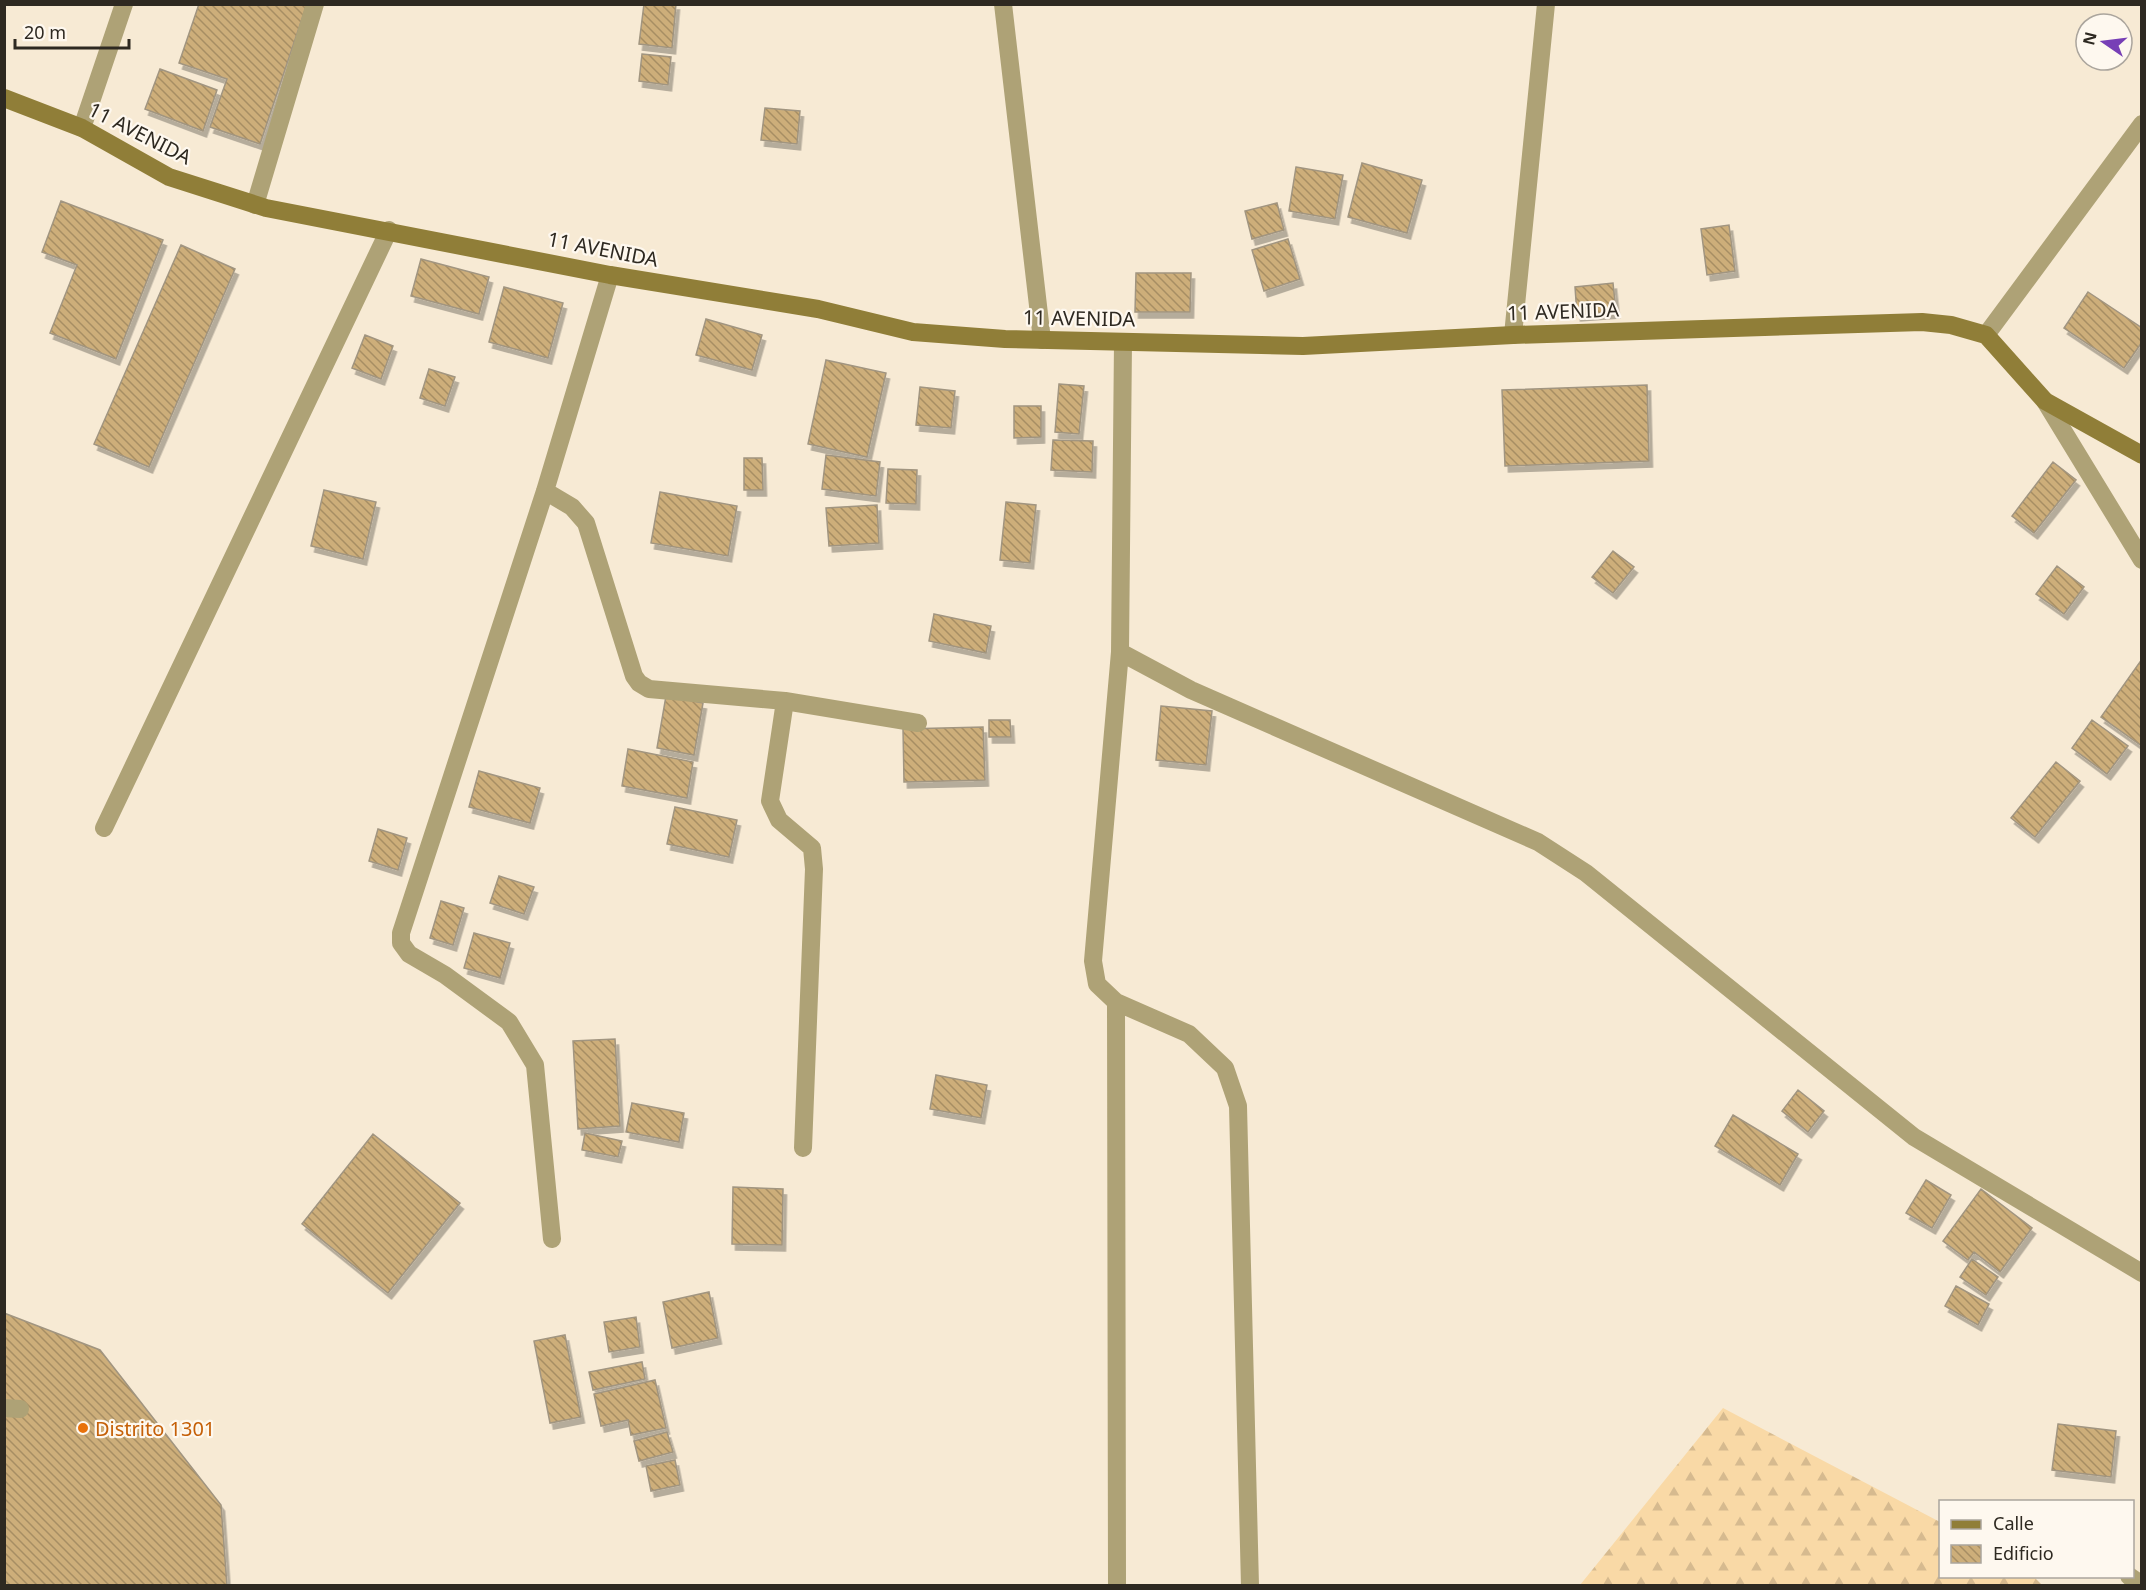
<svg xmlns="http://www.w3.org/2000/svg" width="2146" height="1590" font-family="'Noto Sans',sans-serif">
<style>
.forest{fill:url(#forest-firs)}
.building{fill:url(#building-back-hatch);stroke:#a19580;stroke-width:1.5;filter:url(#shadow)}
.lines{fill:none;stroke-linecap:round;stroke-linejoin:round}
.lane{stroke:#aea276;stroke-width:18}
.street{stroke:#aea276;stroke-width:18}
.secondary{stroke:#907e38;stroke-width:18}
.food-dot{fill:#e8710a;stroke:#fef8ef;stroke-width:2}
.labels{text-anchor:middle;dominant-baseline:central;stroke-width:4.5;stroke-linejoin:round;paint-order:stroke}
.street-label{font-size:20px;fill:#2e2921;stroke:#fef8ef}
.food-label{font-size:20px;fill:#c56008;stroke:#fef8ef;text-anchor:start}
</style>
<defs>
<pattern id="forest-firs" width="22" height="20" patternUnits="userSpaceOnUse" patternTransform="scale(1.5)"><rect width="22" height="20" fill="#f9d9a6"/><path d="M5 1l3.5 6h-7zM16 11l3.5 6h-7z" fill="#d6ba8f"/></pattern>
<pattern id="building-back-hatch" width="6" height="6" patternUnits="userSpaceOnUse" patternTransform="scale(1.5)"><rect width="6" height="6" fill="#cdae7a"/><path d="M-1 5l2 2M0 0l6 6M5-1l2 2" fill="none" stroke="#a78e64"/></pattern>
<filter id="shadow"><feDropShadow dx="3.5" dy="6" stdDeviation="0" flood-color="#0004"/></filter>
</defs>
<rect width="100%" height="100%" fill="#f7ead4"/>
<path class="forest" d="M1723,1408L1940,1522V1576L2034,1577L2042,1585H1580Z"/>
<path class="building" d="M199,4H307L260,144L210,127L227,79L179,63Z
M644,4H676L672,48L639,44Z
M642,54L671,57L668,85L639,81Z
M160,69L217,90L203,131L145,109Z
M765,108L800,111L797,144L761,140Z
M1362,163L1422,180L1407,233L1348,217Z
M1296,167L1343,175L1335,219L1289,211Z
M61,201L163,240L116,359L50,333L77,265L42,252Z
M1277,203L1284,230L1252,239L1245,211Z
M1729,225L1735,271L1707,275L1701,229Z
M1288,239L1300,279L1264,291L1252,250Z
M181,245L235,269L149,467L94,444Z
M421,259L489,277L479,314L411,296Z
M1136,273H1191L1190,312H1135Z
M1613,283L1616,312L1577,315L1575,287Z
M504,287L563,303L548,358L489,342Z
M2088,292L2142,328V342L2124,368L2064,328Z
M706,319L762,335L752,370L696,355Z
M365,335L393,346L381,379L352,368Z
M826,360L886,373L867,457L808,444Z
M429,369L455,377L445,406L420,398Z
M1059,384L1084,386L1079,434L1055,432Z
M1647,385L1649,461L1505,466L1502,390Z
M920,387L955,391L951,428L916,425Z
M1014,406H1041V437L1014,438Z
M1053,440L1093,441L1092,472L1051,470Z
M826,455L880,462L876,496L822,489Z
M744,458H762L763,490H744Z
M2053,462L2076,480L2034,533L2012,516Z
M888,469L917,470L916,504L886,503Z
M324,490L376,502L363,559L311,546Z
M660,492L737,506L728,556L651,543Z
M1006,502L1036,505L1030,563L1000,560Z
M877,505L879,543L829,546L826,508Z
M1613,551L1634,567L1613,593L1592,577Z
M2057,566L2084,587L2064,614L2036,594Z
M934,614L991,626L986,653L929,641Z
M2142,659V746L2101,717Z
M666,696L703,703L694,755L657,748Z
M1161,706L1212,711L1206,765L1156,760Z
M989,720H1010L1011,737H989Z
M2092,720L2128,746L2107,774L2072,748Z
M983,727L985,780L904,782L903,729Z
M628,749L693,762L687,798L622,786Z
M2056,762L2080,781L2035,837L2011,818Z
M479,771L540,788L530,823L469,807Z
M675,807L737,820L729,857L667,844Z
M378,829L407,838L398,870L369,861Z
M499,876L534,887L524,914L490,903Z
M441,901L464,908L453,945L430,938Z
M474,933L510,943L500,978L464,968Z
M615,1039L620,1126L578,1129L573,1041Z
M936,1075L987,1085L981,1118L930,1109Z
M1798,1090L1824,1111L1808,1132L1782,1111Z
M632,1103L684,1113L679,1142L626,1132Z
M1733,1115L1798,1154L1780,1185L1715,1146Z
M585,1133L622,1141L618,1157L582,1150Z
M373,1134L460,1203L388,1293L302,1224Z
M1926,1180L1951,1195L1932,1228L1906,1213Z
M733,1187L783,1189L782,1245L732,1244Z
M1981,1189L2032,1228L2000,1272L1974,1252L1968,1260L1943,1241Z
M1972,1259L1998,1277L1986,1295L1960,1277Z
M1956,1286L1989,1304L1978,1325L1945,1306Z
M709,1292L718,1338L672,1348L663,1302Z
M4,1313L100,1350L221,1505L227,1586H4Z
M636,1317L640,1347L609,1352L604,1322Z
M565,1335L581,1417L550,1423L534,1341Z
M642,1362L645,1379L593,1390L589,1372Z
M655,1380L666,1428L631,1435L628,1420L601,1426L594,1394Z
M2058,1424L2116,1431L2111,1477L2052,1470Z
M667,1432L673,1452L639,1461L634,1441Z
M675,1460L680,1485L651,1491L646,1466Z"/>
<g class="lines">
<path class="lane" d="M82,128L124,4
M4,1408L20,1409"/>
<path class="street" d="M1003,4L1042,340
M255,205L315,4
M1513,335L1546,4
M1986,335L2142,124
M1123,342L1120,652L1093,961L1097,984L1116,1002L1189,1034L1225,1068L1238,1106L1250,1586
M2045,401L2142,560
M545,491L572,507L586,523L634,676L639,683L649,689L785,701L918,723
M1120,652L1191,690L1538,842L1586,873L1914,1137L2142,1273
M785,701L770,801L779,820L812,848L814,869L803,1148
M104,828L389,230
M1116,1002L1117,1586
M552,1239L535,1065L509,1022L445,975L409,954L401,943V933L545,491L610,275
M2129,1576L2142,1585"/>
<path class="secondary" d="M4,98L82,128L169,177L266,208L610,275L818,309L913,332L1005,339L1303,346L1513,335L1922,322L1951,325L1986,335L2045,401L2142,455"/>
</g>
<circle class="food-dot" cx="83" cy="1428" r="6"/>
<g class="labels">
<g class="street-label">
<text transform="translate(140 133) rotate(27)">11 AVENIDA</text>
<text transform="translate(603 249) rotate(11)">11 AVENIDA</text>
<text transform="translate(1563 311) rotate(-2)">11 AVENIDA</text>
<text transform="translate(1079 318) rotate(1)">11 AVENIDA</text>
</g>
<g class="food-label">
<text x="95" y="1428">Distrito 1301</text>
</g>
</g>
<rect width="2146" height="1590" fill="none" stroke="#2e2921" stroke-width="12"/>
<rect x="1939" y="1500" width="195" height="78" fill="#fef8ef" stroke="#aba59d" stroke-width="1.5"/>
<rect x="1951" y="1520" width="30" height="9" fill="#907e38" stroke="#aba59d" stroke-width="1.5"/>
<text x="1993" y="1530" font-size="18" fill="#2e2921">Calle</text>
<rect x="1951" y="1545" width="30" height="18" fill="url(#building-back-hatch)" stroke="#aba59d" stroke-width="1.5"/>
<text x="1993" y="1560" font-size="18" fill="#2e2921">Edificio</text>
<g transform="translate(2104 42) rotate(284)"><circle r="28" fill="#fef8ef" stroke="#aba59d" stroke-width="1.5"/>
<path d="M0-4.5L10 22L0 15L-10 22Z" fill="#773fb6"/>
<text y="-9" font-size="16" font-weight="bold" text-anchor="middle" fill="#2e2921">N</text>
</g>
<path d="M15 39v9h114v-9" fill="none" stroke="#2e2921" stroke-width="3"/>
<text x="24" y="39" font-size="18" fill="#2e2921" stroke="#fef8ef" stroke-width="4.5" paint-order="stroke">20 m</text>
</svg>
